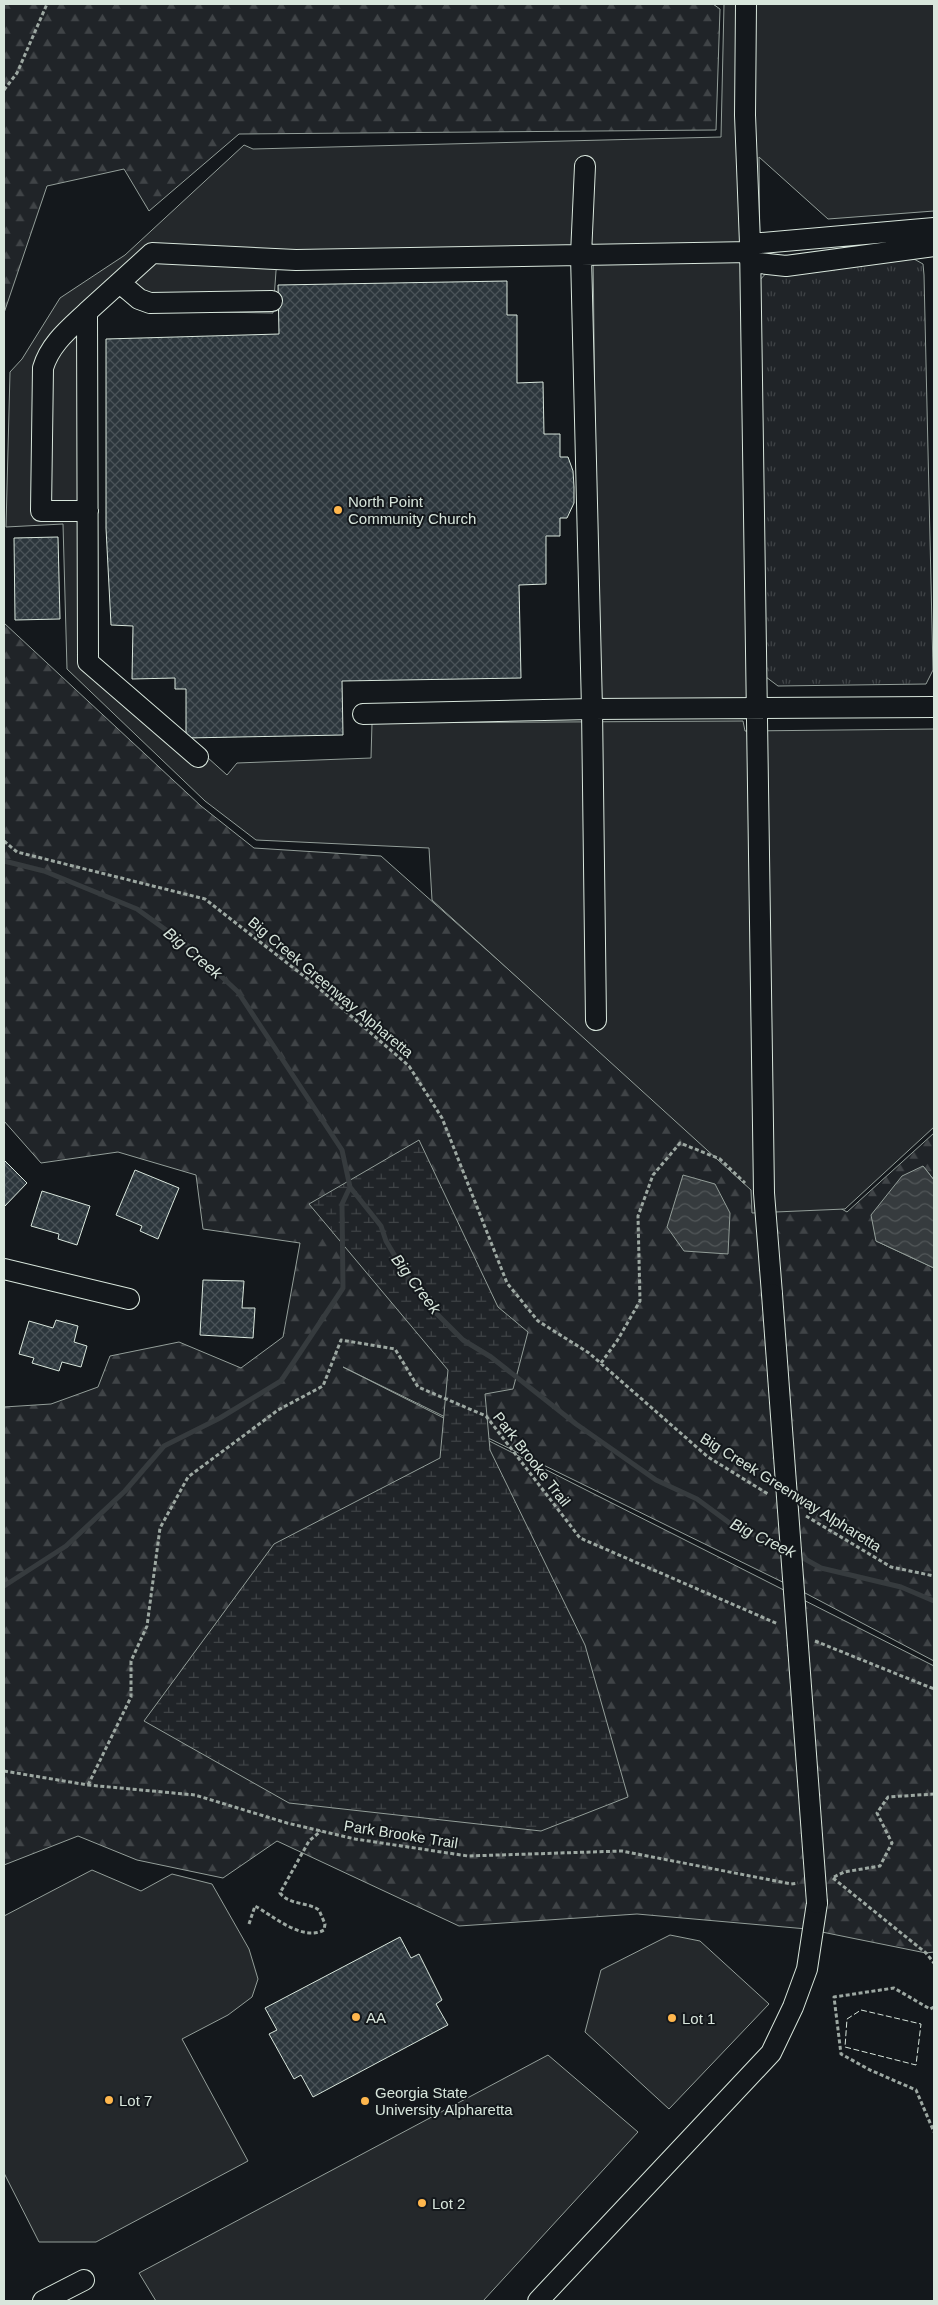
<svg xmlns="http://www.w3.org/2000/svg" width="938" height="2305" font-family="Arial,sans-serif">
<style>
.grass{fill:url(#grass-tufts);stroke:#939e99}
.forest{fill:url(#forest-firs);stroke:#939e99}
.wetland{fill:url(#wetland-marsh);stroke:#939e99}
.parking{fill:#24282b;stroke:#939e99}
.water{fill:url(#water-waves);stroke:#939e99}
.lines{fill:none;stroke-linecap:round;stroke-linejoin:round}
.stream{stroke:#363b3e;stroke-width:5}
.building{fill:url(#building-cross-hatch);stroke:#d8e6dc}
.minor-casing{stroke:#d8e6dc;stroke-width:22}
.path{stroke:#9da8a2;stroke-width:3;stroke-dasharray:4 2.5;stroke-linecap:butt}
.minor{stroke:#14181c;stroke-width:20}
.minor-bridge-casing{stroke:#d8e6dc;stroke-width:22;stroke-linecap:butt}
.minor-bridge{stroke:#14181c;stroke-width:20}
.fence{stroke:#d8e6dc;stroke-width:1;stroke-dasharray:6 2.5;stroke-linecap:butt}
.poi-dot{fill:#ffb74d;stroke:#14181c;stroke-width:2}
.labels{text-anchor:middle;dominant-baseline:central;stroke-width:4;stroke-linejoin:round;paint-order:stroke}
.poi-label{font-size:15px;fill:#d8e6dc;stroke:#14181c;text-anchor:start}
.street-label{font-size:15px;fill:#d8e6dc;stroke:#14181c}
.water-label{font-size:16px;font-style:italic;fill:#d8e6dc;stroke:#14181c}
</style>
<defs>
<pattern id="grass-tufts" width="24" height="20" patternUnits="userSpaceOnUse" patternTransform="scale(1.25)"><rect width="24" height="20" fill="#202428"/><path d="M3 7l-1-3M5 7V3M7 7l1-3M15 17l-1-3M17 17v-4M19 17l1-3" fill="none" stroke="#404447"/></pattern>
<pattern id="forest-firs" width="22" height="20" patternUnits="userSpaceOnUse" patternTransform="scale(1.25)"><rect width="22" height="20" fill="#202428"/><path d="M5 1l3.5 6h-7zM16 11l3.5 6h-7z" fill="#404447"/></pattern>
<pattern id="wetland-marsh" width="20" height="14" patternUnits="userSpaceOnUse" patternTransform="scale(1.25)"><rect width="20" height="14" fill="#202428"/><path d="M1 5h8M5 5V1M11 12h8M15 12V8" fill="none" stroke="#404447"/></pattern>
<pattern id="water-waves" width="16" height="10" patternUnits="userSpaceOnUse" patternTransform="scale(1.25)"><rect width="16" height="10" fill="#363b3e"/><path d="M0 5q4-4 8 0t8 0" fill="none" stroke="#525759"/></pattern>
<pattern id="building-cross-hatch" width="8" height="8" patternUnits="userSpaceOnUse" patternTransform="scale(1.25)"><rect width="8" height="8" fill="#2c363c"/><path d="M0 0l8 8M0 8l8-8" fill="none" stroke="#4a5358"/></pattern>
</defs>
<rect width="100%" height="100%" fill="#14181c"/>
<path class="grass" d="M914,259L923,264L924,275L933,670L926,684L778,686L766,677L758,282L769,270Z"/>
<path class="forest" d="M4,4H713L720,9L716,130L239,134L149,211L124,169L47,186L4,313Z
M4,623L201,806L254,848L381,856L669,1112L847,1212L934,1133V1180L923,1166L876,1241L934,1268V1661L807,1594L343,1367L934,1666V1952L926,1953L807,1929L637,1914L459,1926L277,1841L223,1878L137,1860L78,1836L4,1865V1407L51,1404L98,1387L110,1356L179,1342L241,1368L283,1337L300,1243L203,1229L196,1175L118,1152L41,1163L4,1121Z"/>
<path class="wetland" d="M419,1140L498,1307L528,1332L513,1389L485,1394L490,1450L585,1645L628,1797L541,1831L289,1803L144,1721L274,1544L440,1458L448,1370L309,1204Z"/>
<path class="parking" d="M724,4H934V211L828,219L759,157L764,697L598,701L593,245L280,251L276,271L273,313L155,311L114,295L90,317L98,659L227,775L237,763L371,758L372,723L743,721L745,731L934,729V1127L845,1209L752,1213L751,1190L432,900L429,848L256,840L205,801L67,669L63,524L6,527L10,372L22,359L60,298L125,255L244,145L253,149L721,137Z
M92,1870L141,1891L172,1874L212,1884L249,1949L258,1979L252,1997L228,2015L182,2039L248,2161L96,2242H39L4,2173V1916Z
M670,1935L700,1941L769,2004L669,2109L585,2032L601,1970Z
M548,2055L638,2132L483,2301H156L139,2273Z"/>
<path class="water" d="M923,1166L934,1180V1268L876,1241L871,1215L902,1176Z
M683,1175L715,1184L730,1213L728,1254L684,1251L667,1227Z"/>
<g class="lines">
<path class="stream" d="M4,861L44,871L137,909L191,948L238,992L342,1150L350,1187L381,1226L386,1241L404,1271L429,1306L463,1340L491,1357L576,1424L656,1480L697,1499L735,1527L786,1548
M796,1554L821,1568L901,1587L934,1601
M4,1586L66,1546L125,1491L164,1446L220,1418L281,1381L343,1288L342,1204L350,1187"/>
</g>
<path class="building" d="M507,281V315H517V383L543,382L544,434H560V457H568L573,471L574,487V503L567,518H560V536H546V584L519,585L521,678L342,681L343,735L186,738V689H175V678L132,679L133,626L111,625L106,528V339L279,334L278,285Z
M58,537L60,619L15,620L14,538Z
M4,1160L27,1183L4,1207Z
M135,1170L179,1188L158,1239L140,1231L142,1226L116,1215Z
M42,1191L90,1206L77,1245L58,1239L59,1234L31,1226Z
M203,1280L244,1281L242,1308H255L253,1338L200,1335Z
M56,1320L78,1326L74,1342L87,1346L81,1367L62,1362L59,1371L32,1363L34,1358L19,1354L29,1321L53,1328Z
M400,1937L411,1958L419,1954L442,2000L436,2004L448,2025L313,2097L301,2075L294,2079L269,2034L277,2030L265,2008Z"/>
<g class="lines">
<g class="minor-casing">
<path id="minor" d="M746,4L745,115L750,244L764,1193L772,1294
M750,244L934,228
M750,252L581,255L592,709L934,707
M750,262L786,266L934,246
M120,283L139,299L150,303L272,301
M87,312C69,329 50,344 43,368L41,511H88
M363,714L592,709L596,1020
M198,757L88,662L87,312L152,253L296,260L581,255L585,166
M4,1269L129,1299
M43,2301L84,2280
M538,2301L771,2053L793,2007L807,1969L817,1903"/>
</g>
<path class="path" d="M4,90L17,73L47,4
M4,841L17,852L205,899L314,984L409,1066L442,1118L507,1283L538,1321L589,1353L708,1457L768,1494
M601,1363L617,1341L640,1301L638,1216L653,1175L680,1143L720,1159L745,1183
M806,1516L891,1567L934,1576
M815,1641L934,1689
M4,1771L88,1785L195,1795L287,1823L355,1839L468,1856L622,1851L791,1884L798,1883
M88,1785L131,1697V1661L147,1626L160,1528L188,1477L278,1410L323,1386L341,1340L395,1349L418,1387L486,1416L580,1538L778,1624
M834,1877L844,1872L880,1866L892,1843L877,1813L888,1797L934,1794
M833,1878L926,1953L934,1963
M249,1924L255,1906C272,1915 302,1942 324,1930L325,1924L319,1910C308,1902 289,1905 280,1893L309,1841L321,1831
M934,2007L930,2009L894,1988L834,1997L841,2054L870,2070L916,2090L934,2132"/>
<use href="#minor" class="minor"/>
<g class="minor-bridge-casing">
<path id="minor-bridge" d="M772,1294L817,1903"/>
</g>
<use href="#minor-bridge" class="minor-bridge"/>
<path class="fence" d="M861,2010L921,2024L916,2065L845,2047L847,2019Z"/>
</g>
<g class="poi-dot">
<circle cx="338" cy="510" r="5"/>
<circle cx="356" cy="2017" r="5"/>
<circle cx="672" cy="2018" r="5"/>
<circle cx="109" cy="2100" r="5"/>
<circle cx="365" cy="2101" r="5"/>
<circle cx="422" cy="2203" r="5"/>
</g>
<g class="labels">
<g class="poi-label">
<text x="348" y="501">North Point<tspan x="348" dy="17">Community Church</tspan></text>
<text x="366" y="2017">AA</text>
<text x="682" y="2018">Lot 1</text>
<text x="375" y="2092">Georgia State<tspan x="375" dy="17">University Alpharetta</tspan></text>
<text x="119" y="2100">Lot 7</text>
<text x="432" y="2203">Lot 2</text>
</g>
<g class="street-label">
<text transform="translate(331 987) rotate(40)">Big Creek Greenway Alpharetta</text>
<text transform="translate(532 1459) rotate(52)">Park Brooke Trail</text>
<text transform="translate(791 1492) rotate(32)">Big Creek Greenway Alpharetta</text>
<text transform="translate(401 1834) rotate(9)">Park Brooke Trail</text>
</g>
<g class="water-label">
<text transform="translate(193 953) rotate(40)">Big Creek</text>
<text transform="translate(416 1284) rotate(53)">Big Creek</text>
<text transform="translate(763 1538) rotate(26)">Big Creek</text>
</g>
</g>
<rect width="938" height="2305" fill="none" stroke="#d8e6dc" stroke-width="10"/>
</svg>
